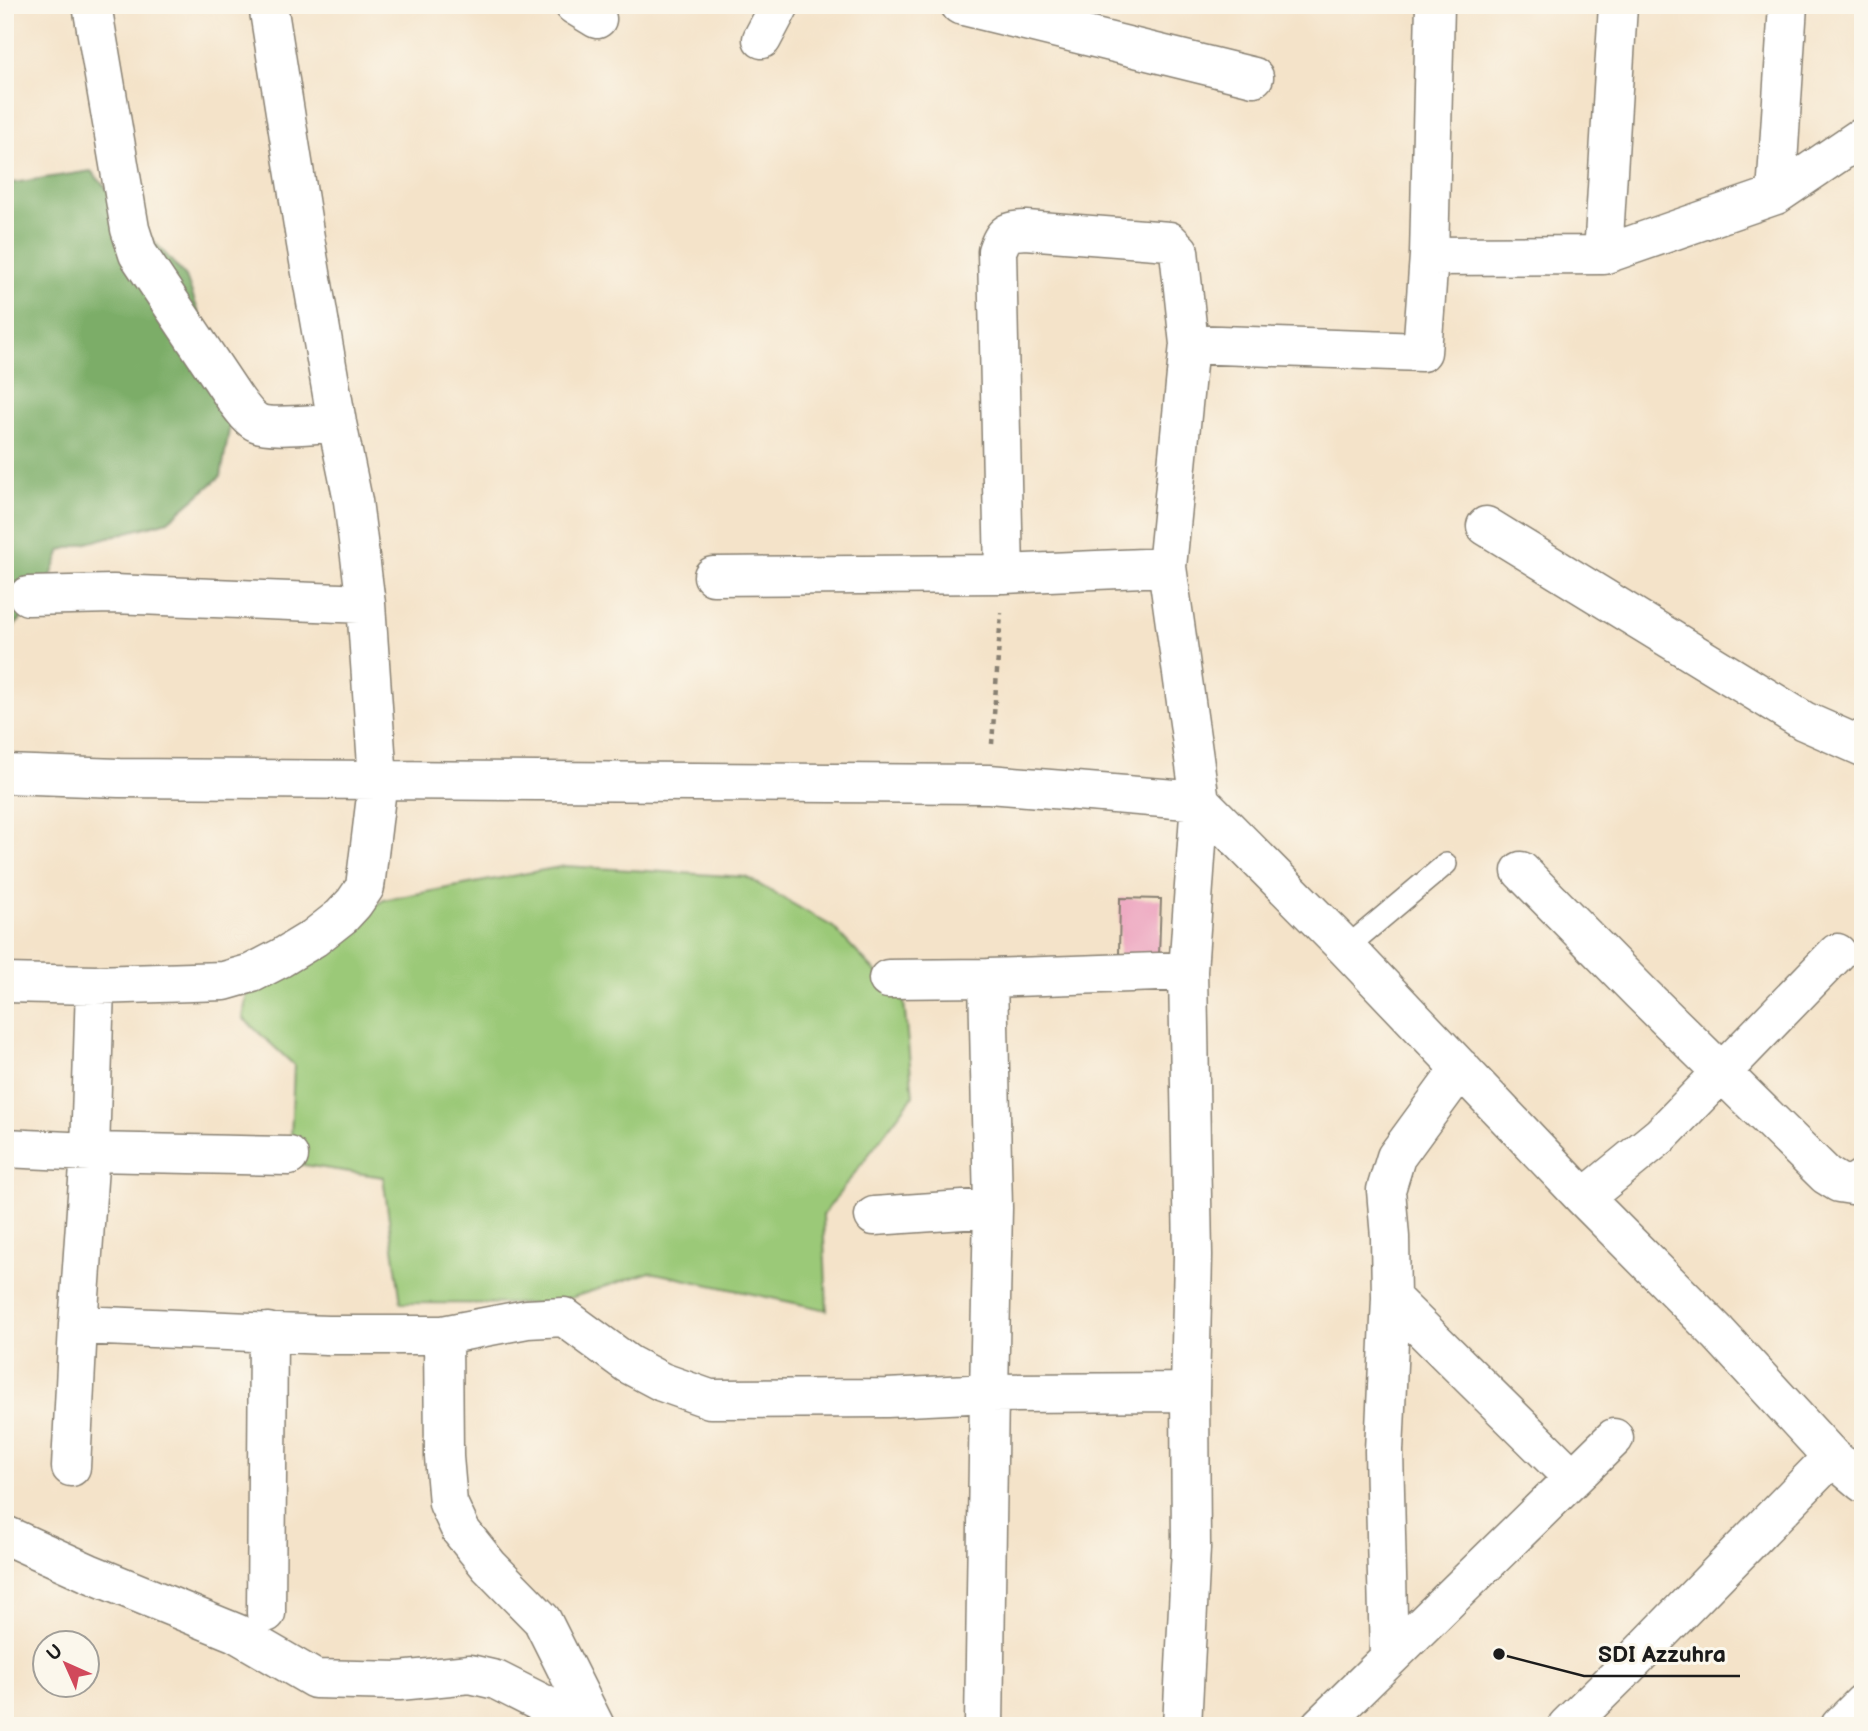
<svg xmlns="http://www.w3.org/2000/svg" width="1868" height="1731" font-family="'Balsamiq Sans',sans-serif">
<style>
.green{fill:#9bc978;stroke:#5c724a;stroke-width:2}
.forest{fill:#7cad68;stroke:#4c6442;stroke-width:2}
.building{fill:#eeabc3}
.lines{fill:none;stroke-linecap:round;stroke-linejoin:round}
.lane-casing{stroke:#888072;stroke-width:24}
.street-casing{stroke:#888072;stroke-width:41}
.path{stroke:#888072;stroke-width:4.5;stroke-dasharray:5 5;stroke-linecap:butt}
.lane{stroke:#fff;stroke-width:21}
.street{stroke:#fff;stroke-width:38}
.leader{fill:none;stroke:#1c1c1c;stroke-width:2.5}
.callout-dot{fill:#1c1c1c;stroke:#fbf7ec;stroke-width:2.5}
.callout-label{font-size:23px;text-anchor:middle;font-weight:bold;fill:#1c1c1c;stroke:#fbf7ec;stroke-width:6;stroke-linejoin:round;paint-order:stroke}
</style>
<rect width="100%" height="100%" fill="#fbf7ec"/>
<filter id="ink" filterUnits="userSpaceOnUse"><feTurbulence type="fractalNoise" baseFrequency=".0143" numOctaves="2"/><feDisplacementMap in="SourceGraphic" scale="14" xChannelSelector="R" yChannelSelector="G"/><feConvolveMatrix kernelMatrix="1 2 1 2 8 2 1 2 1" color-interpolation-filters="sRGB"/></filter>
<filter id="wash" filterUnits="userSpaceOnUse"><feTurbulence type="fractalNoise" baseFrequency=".00686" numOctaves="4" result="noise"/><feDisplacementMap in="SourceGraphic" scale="28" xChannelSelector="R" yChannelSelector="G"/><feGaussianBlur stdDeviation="1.57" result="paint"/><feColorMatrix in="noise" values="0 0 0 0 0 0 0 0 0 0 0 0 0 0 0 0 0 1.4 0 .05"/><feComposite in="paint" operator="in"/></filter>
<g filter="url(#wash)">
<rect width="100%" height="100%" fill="#f4e3c9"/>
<path class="green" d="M565,866L746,877L833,927L904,1002L913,1096L823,1215L827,1310L650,1272L552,1304L401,1303L383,1177L290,1163L294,1065L243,1018L248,985L384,900Z"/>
<path class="forest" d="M91,171L186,277L233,408L221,476L168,521L61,550L44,595L5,636V184Z"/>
<g id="blocks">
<path class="building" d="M1120,898L1161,899L1159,956L1119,955Z"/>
</g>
</g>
<g filter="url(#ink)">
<use href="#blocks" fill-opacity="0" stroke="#888072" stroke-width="2"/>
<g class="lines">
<g class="lane-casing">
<path id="lane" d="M1346,948L1446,864"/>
</g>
<g class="street-casing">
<path id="street" d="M92,5L130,229L138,254L235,399C241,407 249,419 258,423C272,429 320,423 337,423
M574,5L597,19
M960,5L1254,77
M762,39L780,5
M1776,195L1788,5
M1603,255L1618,5
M1429,256L1603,255L1776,195L1863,136
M1486,526L1804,721L1863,747
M1004,574L997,251C1004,232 1007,231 1026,230L1169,241L1179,251L1189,344
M713,576L1004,574L1167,567
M28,596L113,594L366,604
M5,774L119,778L378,780L989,784L1200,801L1346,948L1584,1198L1718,1333L1832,1457L1863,1483
M1521,871L1640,992L1826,1175L1839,1183L1852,1185L1863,1178
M888,979L988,978
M5,983L95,985L224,981L252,973L281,958L314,938L342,916L354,903L365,887L378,780L366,604L353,501L337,423L306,244L268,5
M5,1148L90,1152L289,1156
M1584,1198L1661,1135L1837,953
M874,1216L993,1208
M1391,1298L1573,1478
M78,1325L327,1335H443L527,1319L564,1317L628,1364L662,1382L710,1399L887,1398L989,1393L1190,1392
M443,1335L444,1457L448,1503L461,1531L489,1566L542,1620L595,1726
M71,1467L78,1325L90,1152L95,985
M5,1535L89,1573L236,1633L315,1679L399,1681L470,1674L496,1680L587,1726
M266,1613L268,1332
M1389,1658L1384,1451L1391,1298L1390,1237L1386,1190L1396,1157L1461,1068
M984,1726L989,1393L993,1208L988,978L1188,971
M1182,1726L1191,1548L1190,1392L1193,1255L1188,971L1200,801L1167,567L1189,344L1422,352L1429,256L1435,5
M1320,1726L1614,1438
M1567,1726L1624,1670L1832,1457
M1840,1726L1863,1703"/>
</g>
<path class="path" d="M992,744L1001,613"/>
<use href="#lane" class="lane"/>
<use href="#street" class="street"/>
</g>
</g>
<path class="leader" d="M1499 1654L1584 1676H1740"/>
<circle class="callout-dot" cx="1499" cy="1654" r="7"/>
<g class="callout-label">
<text x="1662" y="1662">SDI Azzuhra</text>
</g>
<rect width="1868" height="1731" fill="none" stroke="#fbf7ec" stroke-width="28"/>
<g transform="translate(66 1664) rotate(315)"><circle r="33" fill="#fbf7ec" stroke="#a29f99" stroke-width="2"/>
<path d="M0-5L12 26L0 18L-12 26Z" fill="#d1495b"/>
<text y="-10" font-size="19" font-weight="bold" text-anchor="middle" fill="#1c1c1c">U</text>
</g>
</svg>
